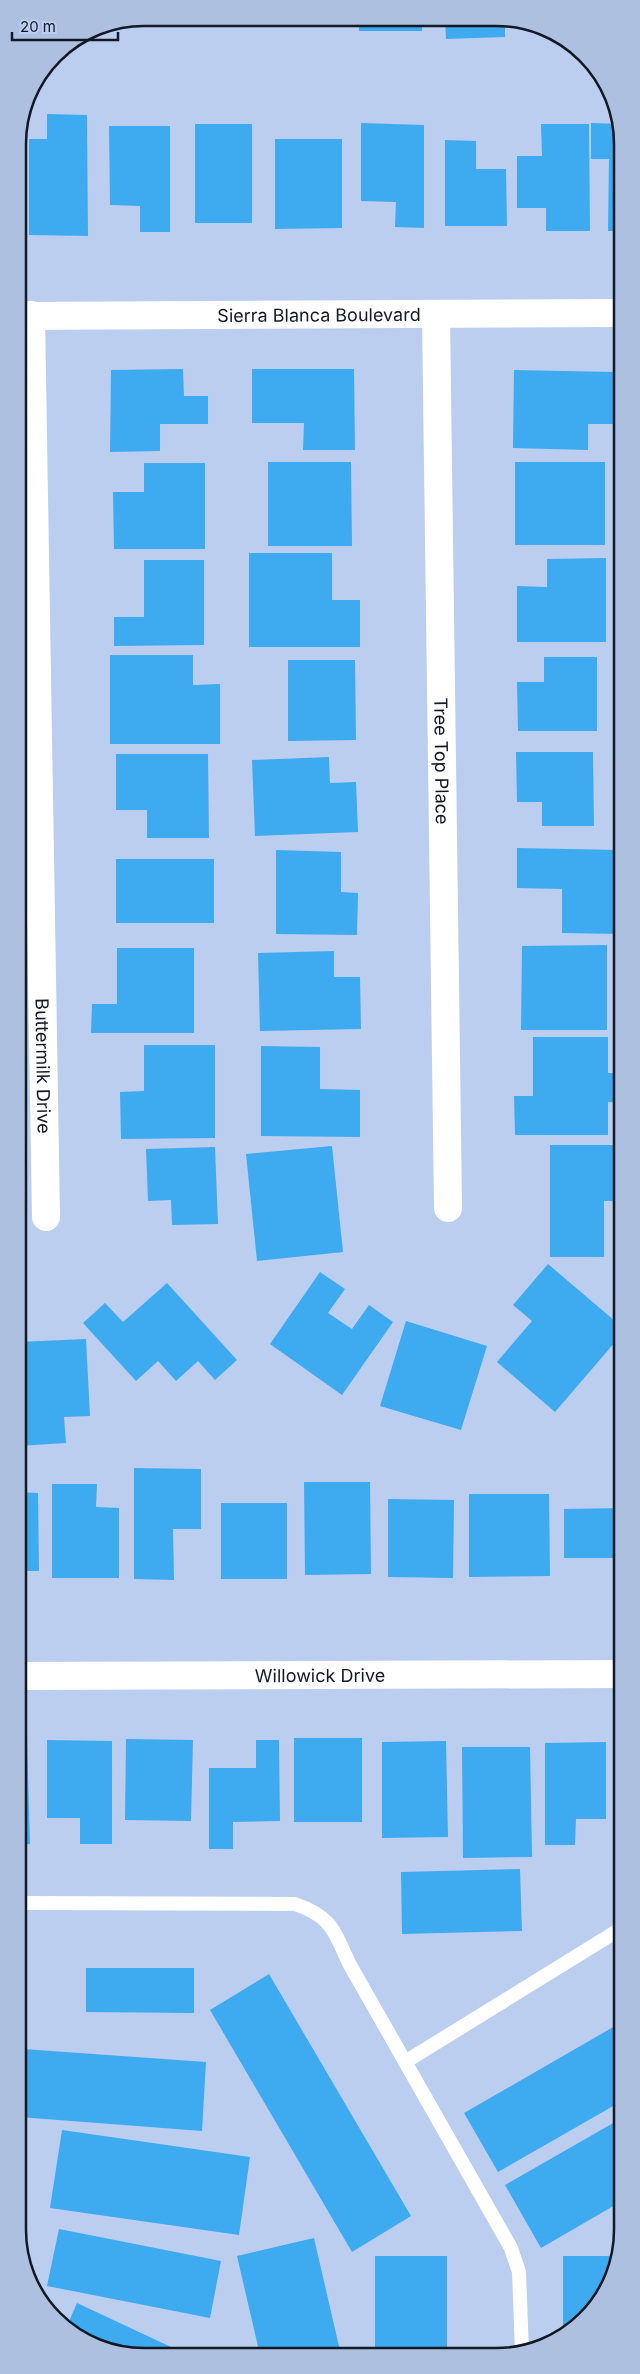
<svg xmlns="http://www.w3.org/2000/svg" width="640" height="2374" font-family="Inter,sans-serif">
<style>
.building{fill:#3eaaf0}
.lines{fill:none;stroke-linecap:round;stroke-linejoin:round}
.lane{stroke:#fff;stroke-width:14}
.street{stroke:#fff;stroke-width:28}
.labels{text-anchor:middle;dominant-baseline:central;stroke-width:4.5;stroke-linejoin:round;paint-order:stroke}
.street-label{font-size:18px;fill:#121925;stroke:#bbcef0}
.rim{fill:none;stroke:#121925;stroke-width:2.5}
</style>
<rect width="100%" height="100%" fill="#bbcef0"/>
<path class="building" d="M359,19H422V31H359Z
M445,19L505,20V37L446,39Z
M47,114L87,115L88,236L29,235V139H47Z
M361,123L424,125V228L395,227L396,202L361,201Z
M591,123L620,124L621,127V231H608L609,159H591Z
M195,124H252V223H195Z
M541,124H589L590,231H546V208H517V156H542Z
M109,126H170V232H140V206L110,205Z
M275,139H342V228L275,229Z
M445,140L476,141V169H506L507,226H445Z
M183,369L184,396H208V424H160V451L110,452L111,370Z
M252,369H354L355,450H303L304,423H252Z
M514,370L614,372L613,424H588V450L513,448Z
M268,462H351L352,546H268Z
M515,462H605V545H515Z
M144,463H205V549H114L113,492H144Z
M249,553H332V600H360V647H249Z
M606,558V642H517V586L547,587V559Z
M144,560H204V645L114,646V617H144Z
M110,655H193V685L220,684V744H110Z
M544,657H597V731H518L517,682H544Z
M288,660H355L356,740L288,741Z
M516,752H593L594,826H542V802H517Z
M116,754H208L209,838H147V810H116Z
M329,757L330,783L356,782L358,832L255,836L252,760Z
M517,848L619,850L620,934L562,933V889L517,888Z
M276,850L341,852V892L358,893L357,935L276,934Z
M116,859H214V923H116Z
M607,945V1030H521L522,946Z
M117,948H194V1033H91L92,1004H117Z
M334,951V977H360L361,1029L260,1031L258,953Z
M533,1037H608V1073H622V1103L608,1102V1135H515L514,1096H533Z
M144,1045H215V1138L121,1139L120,1092L144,1091Z
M261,1046L320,1047V1089L360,1090V1137L261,1136Z
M550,1145H622V1201H604V1257H550Z
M332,1146L343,1252L257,1261L246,1154Z
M215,1147L218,1224L172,1225L171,1200L148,1201L146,1149Z
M548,1264L622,1327V1334L555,1412L497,1362L532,1321L513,1305Z
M320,1272L345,1289L328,1313L352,1329L369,1305L393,1322L342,1395L270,1344Z
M167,1283L237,1360L215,1380L198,1361L176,1381L158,1361L136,1381L83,1323L105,1303L123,1322Z
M406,1321L487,1346L461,1430L380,1406Z
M86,1339L90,1416L64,1417L66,1443L18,1446V1342Z
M134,1468L201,1469V1529H173L174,1580L134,1579Z
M304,1482H370L371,1574L305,1575Z
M52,1484H97L96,1507L119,1508V1578H52Z
M18,1492L38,1493L39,1571H18Z
M469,1494H549L550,1576L469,1577Z
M388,1499L454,1500L453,1578L388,1577Z
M221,1503H287V1579H221Z
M622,1508V1582H617V1558H564V1509Z
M294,1738H362V1822H294Z
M126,1739L193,1740L191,1821L125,1820Z
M47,1740L112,1741V1844H80V1818H47Z
M256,1740H279L280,1821L233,1822V1849H209V1768H256Z
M18,1741H27L30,1844L18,1845Z
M446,1741L448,1837L382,1838V1742Z
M606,1742V1819H576L575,1845H545V1743Z
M462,1747H530L532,1857L463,1858Z
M520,1869L522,1931L402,1934L401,1872Z
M86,1968H194V2013L86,2012Z
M269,1974L411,2216L352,2252L210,2010Z
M622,2022V2101L498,2172L464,2113Z
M23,2049L206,2062L202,2131L19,2117Z
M622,2118V2201L541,2248L505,2185Z
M62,2130L250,2157L239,2235L50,2208Z
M59,2229L221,2261L210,2318L47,2286Z
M314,2238L341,2355H260L237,2256Z
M375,2256H447V2355H375Z
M563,2256H618L613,2279L591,2314L563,2336Z
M77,2303L186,2354H119L67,2326Z"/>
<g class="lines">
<path class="lane" d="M18,1903L295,1904C333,1917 334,1932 350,1965L511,2248L519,2272L522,2352
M405,2062L622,1928"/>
<g class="street">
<path id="s1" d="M31,315L46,1217"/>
<path id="s2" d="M436,315L448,1208"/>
<path id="s3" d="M18,316L621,313"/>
<path id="s4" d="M18,1676L622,1674"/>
</g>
</g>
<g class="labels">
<g class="street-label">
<text stroke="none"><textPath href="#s3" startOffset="301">Sierra Blanca Boulevard</textPath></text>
<text stroke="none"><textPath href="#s2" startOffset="446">Tree Top Place</textPath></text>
<text stroke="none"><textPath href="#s1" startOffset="751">Buttermilk Drive</textPath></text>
<text stroke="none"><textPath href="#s4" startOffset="302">Willowick Drive</textPath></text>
</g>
</g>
<path d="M0 0H640V2374H0ZM144 26H496A118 118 0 0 1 614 144V2230A118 118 0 0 1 496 2348H144A118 118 0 0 1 26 2230V144A118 118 0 0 1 144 26Z" fill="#adc0e0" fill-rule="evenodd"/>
<path class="rim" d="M144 26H496A118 118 0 0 1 614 144V2230A118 118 0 0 1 496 2348H144A118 118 0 0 1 26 2230V144A118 118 0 0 1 144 26Z"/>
<path d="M12 32v8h106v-8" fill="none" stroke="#121925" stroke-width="2.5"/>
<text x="20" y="32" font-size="15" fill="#121925" stroke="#bbcef0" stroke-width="4" paint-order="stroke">20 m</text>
</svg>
